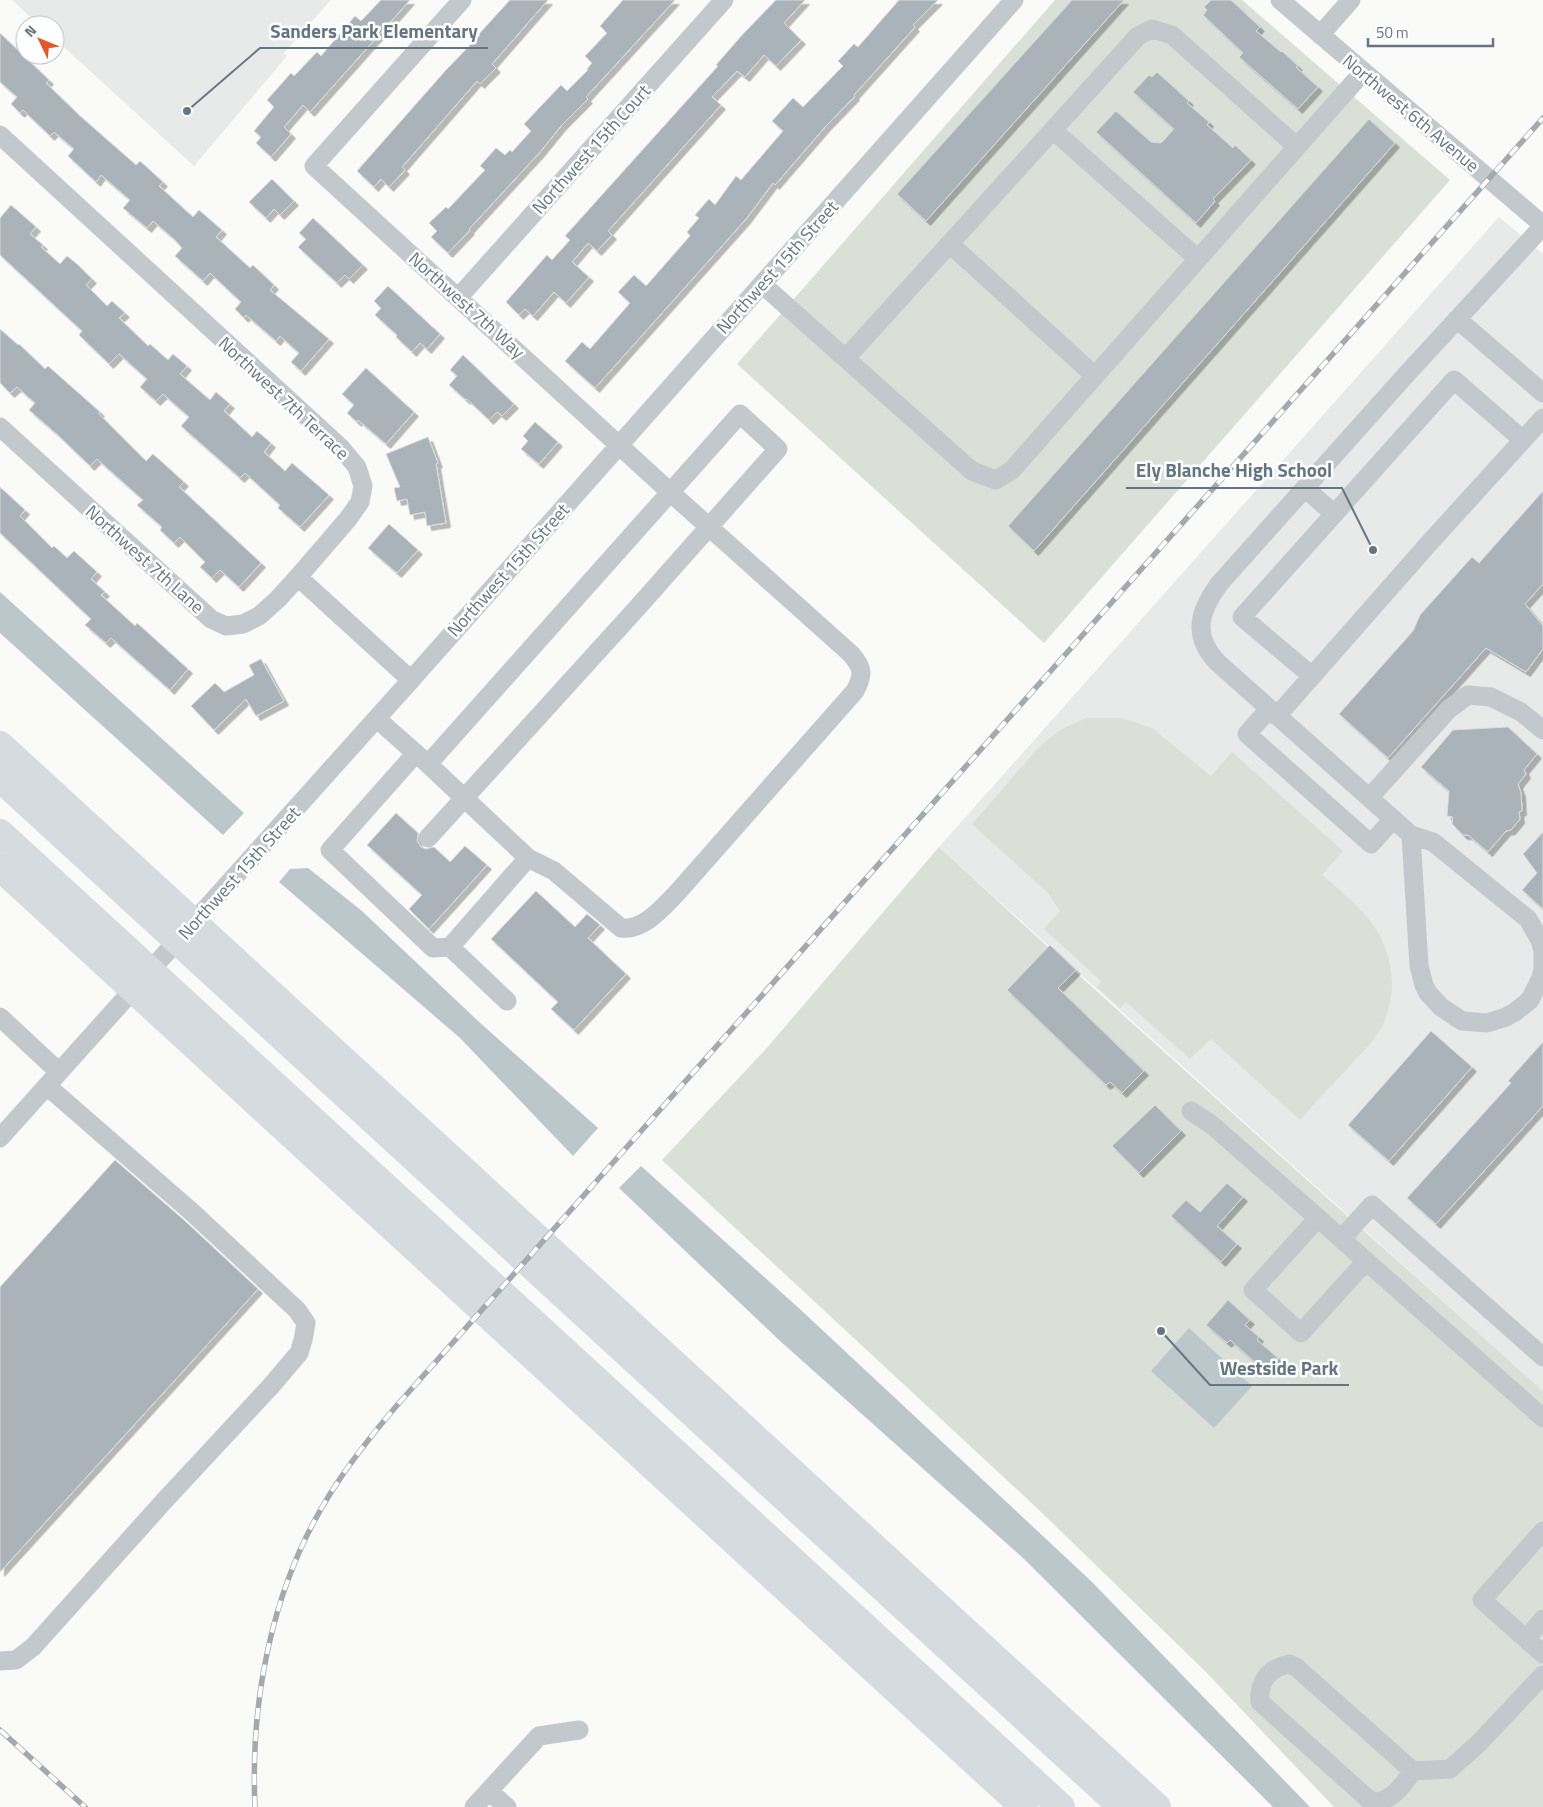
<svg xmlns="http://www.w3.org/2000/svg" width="1543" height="1807" font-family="'Titillium Web',sans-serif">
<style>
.built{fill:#e8e9e9}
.green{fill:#dadfd7}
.water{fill:#bbc7cb}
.building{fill:#aab3b9;stroke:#dcdcda;filter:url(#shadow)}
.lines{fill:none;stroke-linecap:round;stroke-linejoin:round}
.minor{stroke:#c3c8cc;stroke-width:19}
.highway{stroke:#d6dbdf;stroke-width:28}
.rail-casing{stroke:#a2aab0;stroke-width:5.5}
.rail{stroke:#fff;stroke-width:4;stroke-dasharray:11;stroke-linecap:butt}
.labels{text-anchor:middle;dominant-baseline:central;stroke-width:5;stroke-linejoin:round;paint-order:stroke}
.street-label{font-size:18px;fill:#657683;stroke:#fff}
.leader{fill:none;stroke:#657683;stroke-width:2}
.callout-dot{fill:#657683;stroke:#fff;stroke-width:2}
.callout-label{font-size:19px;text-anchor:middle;font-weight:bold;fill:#657683;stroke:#fff;stroke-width:5;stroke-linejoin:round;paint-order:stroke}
</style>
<defs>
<filter id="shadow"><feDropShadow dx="4.5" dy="4.5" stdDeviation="0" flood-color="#0004"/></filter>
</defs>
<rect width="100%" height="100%" fill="#fafaf8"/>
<path class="built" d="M12,0H331L284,53L287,56L194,166L55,39V25H39Z
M1499,217L1543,254V1391L939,847Z"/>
<path class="green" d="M1055,0H1242L1450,180L1044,643L737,364Z
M1086,718H1122L1152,728L1211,776L1232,752L1343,851L1322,875C1337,888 1353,901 1366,916C1392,945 1399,987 1384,1022C1377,1039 1361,1053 1349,1067C1332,1084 1316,1102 1300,1120L1211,1039L1190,1059L1126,1002L1120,1008L1097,987L1101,981L1044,929L1060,911L1048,893L972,824L1039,747L1060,730Z
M939,847C1138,1031 1342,1210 1543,1391V1807H1334L1205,1671L1038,1509L662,1160L765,1050Z"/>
<path class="water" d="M0,592L244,813L223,835L0,633Z
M308,868L362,911L478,1021L598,1128L573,1156L460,1038L279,882L290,869Z
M641,1166L803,1312L1091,1581L1310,1807H1273L1023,1558L779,1340L619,1188Z
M1189,1328L1252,1386L1214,1428L1151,1371Z"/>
<path class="building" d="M381,0H410L310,112L303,105L284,127L291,134L271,157L256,143L261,137L254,131L274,107L267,100L291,73L294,76L317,52L321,56L355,16L361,21Z
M510,0H548L492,64L496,68L480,84L477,81L402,167L405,170L389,187L381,179L374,187L357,171L446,70L480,35L479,34Z
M623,0H675L586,97L588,99L561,126L540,152L469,229L470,230L448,253L431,237L437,231L429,223L446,207L448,209L485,170L480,166L496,148L505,155L510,150L512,152L531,131L524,124L561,85L567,91L588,70L587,69L592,63L585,56L607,33L600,26Z
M776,0H805L784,23L801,40L776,66L764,55L745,77L737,71L712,97L721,105L608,231L612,235L597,251L588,243L572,262L589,277L566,303L554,292L533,316L525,309L519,315L506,302L547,255L552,260L570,240L565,236L718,66L716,65L743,34Z
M899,0H938L913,25L915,27L854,95L855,96L825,127L775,185L773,183L746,219L595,388L565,361L582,342L590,349L630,303L618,292L634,275L646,286L690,236L687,232L699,218L695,215L709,199L715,205L736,176L741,180L783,131L772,121L793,98L803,107L843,66L838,61L854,44L858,47Z
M1072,0H1124L926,221L897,194Z
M1211,0H1231L1260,27L1256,31L1281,52L1282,51L1298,66L1296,67L1318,87L1298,109L1239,57L1243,53L1203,15L1207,10L1204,7Z
M0,33L49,80L46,83L79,115L136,165L140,161L163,182L159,186L193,217L199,210L222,230L216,237L250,268L253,265L274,285L270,290L329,339L301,371L291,362L299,353L280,336L276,341L246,315L244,318L235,309L241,302L210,273L203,281L175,256L182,248L174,239L153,221L147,228L123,208L130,200L101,175L96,182L68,156L74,149L54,132L50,136L23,110L20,113L11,104L17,97L0,82Z
M1157,72L1189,101L1187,103L1209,122L1207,125L1233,148L1235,145L1251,160L1213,199L1215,201L1196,223L1096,132L1116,111L1151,142L1161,143L1174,129L1133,92L1149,75L1152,77Z
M1369,119L1395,143L1034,551L1008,526Z
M272,179L294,201L280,215L274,209L266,218L249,202Z
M11,205L36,227L30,234L43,245L41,247L60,264L67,256L77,264L92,279L86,285L107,306L112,301L125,313L119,318L148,346L150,344L168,360L173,354L187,366L180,374L210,400L216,392L230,404L224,411L252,437L257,431L271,443L264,452L285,471L292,463L329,495L300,527L278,508L280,505L245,473L240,478L181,426L189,417L163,394L156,401L140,387L147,379L119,354L109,364L79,335L82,331L0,255V218Z
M313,218L363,265L349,279L345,275L337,283L298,247L306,239L299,233Z
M388,286L440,334L427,349L420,343L412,352L396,337L397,335L375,315L381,308L374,301Z
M0,329L18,345L19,344L45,369L48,366L100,412L98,413L146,461L153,454L184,482L179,487L261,563L239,587L220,570L212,578L200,567L205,562L180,537L174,543L160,530L162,527L137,505L143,500L97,459L90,466L59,436L29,410L35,403L17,387L10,393L0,383Z
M463,355L514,404L502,416L497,412L489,420L467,399L466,400L449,385L457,376L450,370Z
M366,368L414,412L386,444L358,420L357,422L347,413L354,405L342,394Z
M535,422L558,442L539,464L521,449L528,441L523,436Z
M428,437L438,463L436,464L446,523L427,526L425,512L410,515L407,499L397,501L394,488L400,487L386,454Z
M0,487L25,510L20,516L52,548L54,546L67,558L74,551L97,572L91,579L105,592L101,595L135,626L137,623L188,669L170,690L111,638L106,643L85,625L91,619L0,533Z
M1543,491V584L1525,604L1543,626V649L1526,672L1486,648L1388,758L1339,714L1413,631L1420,615L1472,557L1479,563Z
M389,524L418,550L397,573L368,548Z
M261,659L284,701L256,716L246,699L214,730L191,706L215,683L224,692L254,675L249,665Z
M1508,727L1537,754L1524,770L1526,774L1518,784L1521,793L1522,811L1519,812L1520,819L1511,830L1506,831L1488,852L1468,835H1463L1452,824L1453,817L1447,816L1449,791L1421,767L1453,730Z
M396,813L418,833L417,841L421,847L426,849L434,847L450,862L465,846L487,865L429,929L409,909L422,895L367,845Z
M1543,832V909L1522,890L1537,873L1523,854Z
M536,891L575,927L587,914L593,919L600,925L588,938L626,974L574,1030L551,1009L558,1002L491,939Z
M1050,945L1076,970L1058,988L1144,1071L1122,1093L1110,1082L1106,1085L1007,990Z
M1431,1031L1472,1067L1389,1161L1348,1125Z
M1543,1042V1106L1436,1224L1407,1198L1511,1083L1508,1081Z
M1155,1105L1181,1131L1139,1173L1112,1146Z
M115,1160L185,1221L258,1289L0,1572V1287Z
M1227,1183L1243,1197L1217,1226L1237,1244L1221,1262L1171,1216L1186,1200L1200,1212Z
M1228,1300L1250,1320L1245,1325L1259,1337L1257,1340L1278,1358L1266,1372L1230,1340L1227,1343L1206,1325Z"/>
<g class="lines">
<path class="minor" d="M462,0L314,166L670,492L851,654C863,668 864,674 855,691L676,894C661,909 643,931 621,928L554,871L528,858
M1280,0L1543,225
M1320,35L1351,0
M1053,130L1198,259
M0,135L341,448L357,467L363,486L360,502L348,519L298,577L278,599L259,616L243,624L226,626L211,619L0,427
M950,244L1095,376
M762,284L972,471L996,480L1012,470L1363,72
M458,298L724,0
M1457,319L1543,393
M846,358L1138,36L1152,29L1172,35L1297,147
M1305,488L1334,514
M298,577L411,680
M1312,676L1242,617L1454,380L1523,440
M1269,709L1247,734L1371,844L1393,819
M1277,716L1431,541L1543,418
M377,719L428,764L740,414L778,449L638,607L428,838
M416,753L330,850L433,948L450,947
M428,764L528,858L450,947L507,1001
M1370,797L1449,709L1468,695L1491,697L1521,712L1543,730
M1411,835L1419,966L1424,985L1428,993L1441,1007L1462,1021L1487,1023L1506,1017L1515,1012L1530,1000L1540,980L1543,970V951L1540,940L1528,919L1433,842L1411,835L1217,662C1191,634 1200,610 1220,583L1404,377L1543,226
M0,1017L59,1072
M1191,1111L1212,1125L1318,1218
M0,1138L411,680L1014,0
M1318,1218L1366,1261L1301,1333L1253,1290Z
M1342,1238L1372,1205L1543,1357
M1366,1261L1543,1418
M1543,1531L1482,1600L1543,1654
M1526,1639L1543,1619
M0,1661L16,1660L33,1647L165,1500L271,1386L299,1353L303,1340L306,1323L297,1310L193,1213L47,1086
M1289,1664L1296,1667L1413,1771C1401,1787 1395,1798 1375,1803L1367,1798L1260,1702C1258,1682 1269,1668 1289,1664Z
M1413,1771L1450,1769L1479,1743L1543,1675
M489,1791L507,1807
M474,1807L539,1736L579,1730"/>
<path class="highway" d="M0,745L1157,1807
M0,778L1122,1807
M0,833L1061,1807
M0,867L1024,1807"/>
<g class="rail-casing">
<path id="rail" d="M0,1730L85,1807
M255,1807C250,1700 272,1586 330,1494C350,1462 374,1432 399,1403L1543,118"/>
</g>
<use href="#rail" class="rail"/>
</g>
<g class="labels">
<g class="street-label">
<text transform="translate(1411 113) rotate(40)">Northwest 6th Avenue</text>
<text transform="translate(591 149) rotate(-48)">Northwest 15th Court</text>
<text transform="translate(777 267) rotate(-48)">Northwest 15th Street</text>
<text transform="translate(467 305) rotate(42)">Northwest 7th Way</text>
<text transform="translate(284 398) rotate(43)">Northwest 7th Terrace</text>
<text transform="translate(145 559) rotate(42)">Northwest 7th Lane</text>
<text transform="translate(508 570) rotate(-48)">Northwest 15th Street</text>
<text transform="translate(239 873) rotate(-48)">Northwest 15th Street</text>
</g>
</g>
<path class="leader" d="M187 111L260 48H488M1373 550L1342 488H1126M1161 1331L1210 1385H1349"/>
<g class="callout-dot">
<circle cx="187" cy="111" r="5"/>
<circle cx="1373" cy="550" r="5"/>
<circle cx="1161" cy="1331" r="5"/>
</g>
<g class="callout-label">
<text x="374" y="38">Sanders Park Elementary</text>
<text x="1234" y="477">Ely Blanche High School</text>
<text x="1279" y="1375">Westside Park</text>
</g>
<g transform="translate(40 40) rotate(313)"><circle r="24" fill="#ffffff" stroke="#c1c8cd"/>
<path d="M0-4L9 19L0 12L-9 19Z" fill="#e4572e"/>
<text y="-8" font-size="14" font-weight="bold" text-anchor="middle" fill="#657683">N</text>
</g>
<path d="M1368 38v8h125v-8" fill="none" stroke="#657683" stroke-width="2.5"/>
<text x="1376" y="38" font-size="15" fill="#657683" stroke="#ffffff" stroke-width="4" paint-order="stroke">50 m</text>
</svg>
